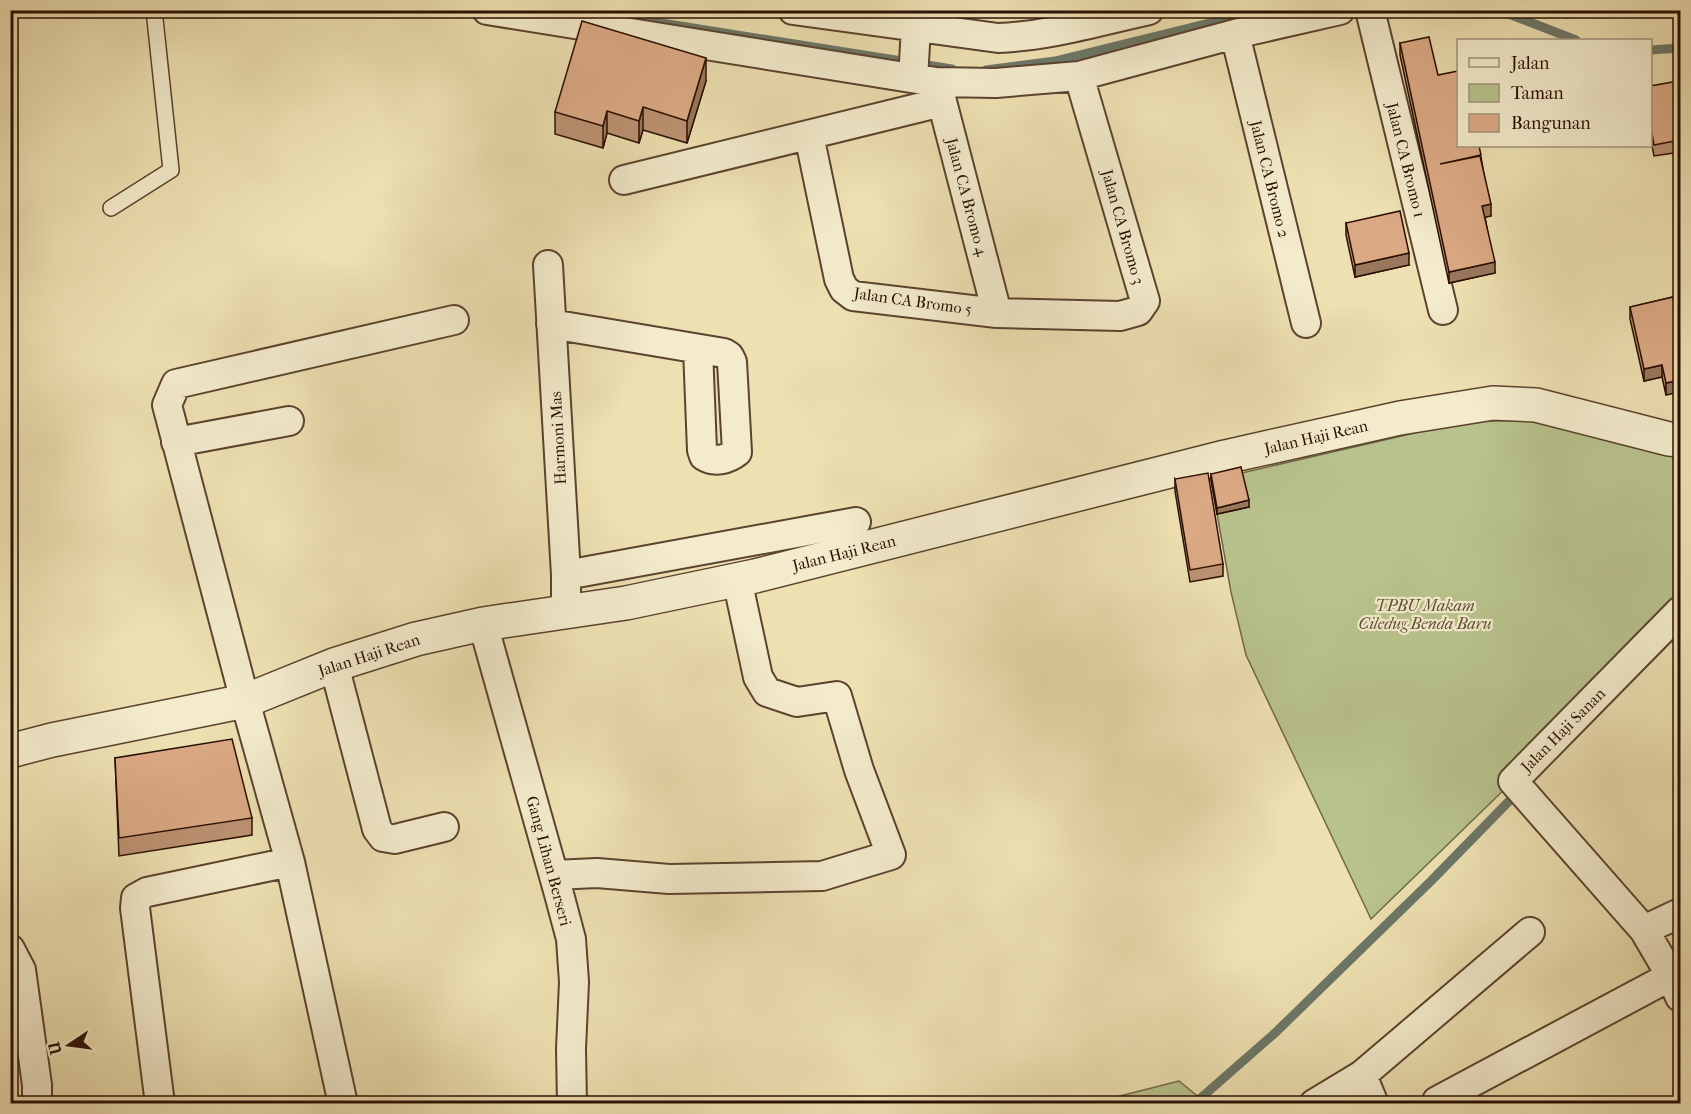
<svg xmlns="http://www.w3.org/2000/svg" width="1691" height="1114" font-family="'IM FELL French Canon',serif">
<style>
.green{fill:#b8c28c;stroke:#716848;stroke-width:1.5}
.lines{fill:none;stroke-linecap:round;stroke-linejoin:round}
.stream{stroke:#6d7768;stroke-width:9}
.service-casing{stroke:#5b432f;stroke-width:18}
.minor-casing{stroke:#5b432f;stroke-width:32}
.tertiary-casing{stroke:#5b432f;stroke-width:36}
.service{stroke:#f3ebcc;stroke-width:15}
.minor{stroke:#f3ebcc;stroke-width:28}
.tertiary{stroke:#f3ebcc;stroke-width:33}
.wall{fill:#bc9272;stroke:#2a0f04;stroke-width:1.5}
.shaded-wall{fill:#99775d;stroke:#2a0f04;stroke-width:1.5}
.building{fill:#dbaa85;stroke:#2a0f04;stroke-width:1.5}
.labels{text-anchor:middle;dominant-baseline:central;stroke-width:4.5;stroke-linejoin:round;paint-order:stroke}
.street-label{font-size:16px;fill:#2a0f04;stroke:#f3ebcc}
.park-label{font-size:16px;font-style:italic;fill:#5c4e34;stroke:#f3ebcc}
</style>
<rect width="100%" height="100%" fill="#ede0b1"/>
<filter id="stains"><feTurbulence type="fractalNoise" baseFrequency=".00333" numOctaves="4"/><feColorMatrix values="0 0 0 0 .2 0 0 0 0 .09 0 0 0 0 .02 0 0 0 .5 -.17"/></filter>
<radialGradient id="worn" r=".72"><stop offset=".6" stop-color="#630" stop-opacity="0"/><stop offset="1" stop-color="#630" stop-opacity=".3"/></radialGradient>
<path class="green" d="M1525,420L1680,454V611L1513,781L1371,919L1246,655L1231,592L1211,480L1462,422Z
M1179,1081L1206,1103H1102L1112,1098Z"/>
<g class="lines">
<path class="stream" d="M580,10L952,69
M1477,10L1506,13L1576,40
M1650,50L1680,48
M986,70L1055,61L1262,10
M1194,1104L1275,1033L1431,881L1517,793"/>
<g class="service-casing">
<path id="service" d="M111,208L171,170L154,10"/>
</g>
<g class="minor-casing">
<path id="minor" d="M487,10L936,82L996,83L1079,76L1235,34L1340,10
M793,10L998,38C1049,36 1099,21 1149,10
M1370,10L1443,310
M1235,34L1306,323
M913,78L916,28
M938,86L997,313
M809,135L839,279L844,289L853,296L997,313L1120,316L1138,311L1145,301L1079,76
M624,180L942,102
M548,265L566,575V612
M551,324L724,353L729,356L732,362L737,452C728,459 715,463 704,456L702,450L698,349
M176,442L289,421
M566,575L856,522
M1680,611L1513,781L1644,930L1671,976L1680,997
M483,624L559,894L571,939L574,982L571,1049L572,1104
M334,665L377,829L383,837L395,839L444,827
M554,875L597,873L669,879L822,876L891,855L859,770L837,696L797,702L767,692L758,677L737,579
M1644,930L1680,913
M10,949L21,970L37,1085V1104
M1362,1075L1374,1104
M160,1104L135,908L136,898L147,892L290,862
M343,1104L290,862L245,701L167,405L176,384L454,320
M1314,1104L1362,1075L1530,932
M1436,1104L1437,1101L1671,976"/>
</g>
<g class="tertiary-casing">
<path id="tertiary" d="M10,751L52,740L245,701L334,665L416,639L483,624L626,603L755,576L1225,457L1400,418L1493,403L1536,405L1669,439L1680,440"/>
</g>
<use href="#service" class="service"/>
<use href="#minor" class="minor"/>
<use href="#tertiary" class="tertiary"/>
</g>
<path class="wall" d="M1400,43L1438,75L1481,157L1491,216L1485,217L1495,273L1449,283L1400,55Z
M706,81L687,143L643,130L639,143L607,133L603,148L555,134V112Z
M1650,86L1680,92V152L1654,156L1650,135Z
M1346,223L1409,265L1355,277L1346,235Z
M1673,297L1666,395L1662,377L1644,381L1630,319V307Z
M1211,474L1249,507L1217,514L1211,480Z
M1175,479L1223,564V576L1190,582L1175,491Z
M115,758L252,818V835L119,856Z"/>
<path class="shaded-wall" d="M1567,10H1597L1567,18Z
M1650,10H1665L1650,14Z
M706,58V81L687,143V121Z
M643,107V130L639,143V121Z
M607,111V133L603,148V126Z
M1491,204V216L1482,218V206Z
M1409,253V265L1355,277V265Z
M1495,262V273L1449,283V272Z
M1662,365V377L1644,381V369Z
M1680,380V392L1666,395V383Z
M1249,500V507L1217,514V508Z"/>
<path class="building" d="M582,21L706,58L687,121L643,107L639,121L607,111L603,126L555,112Z
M1429,37L1438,75L1458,71V146H1479L1481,155L1440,164L1480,156L1491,204L1482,206L1495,262L1449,272L1400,43Z
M1679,81L1680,92V140L1654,145L1650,123V86Z
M1400,211L1409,253L1355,265L1346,223Z
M1673,297L1680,330V380L1666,383L1662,365L1644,369L1630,307Z
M1241,467L1249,500L1217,508L1211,474Z
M1208,473L1223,564L1190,570L1175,479Z
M232,739L252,818L119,838L115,758Z"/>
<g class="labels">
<g class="street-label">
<text transform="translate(1406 160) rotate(76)">Jalan CA Bromo 1</text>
<text transform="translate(1270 179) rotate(76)">Jalan CA Bromo 2</text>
<text transform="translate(967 197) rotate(75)">Jalan CA Bromo 4</text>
<text transform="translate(1123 227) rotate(74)">Jalan CA Bromo 3</text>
<text transform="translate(913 301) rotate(8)">Jalan CA Bromo 5</text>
<text transform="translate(1316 437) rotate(-13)">Jalan Haji Rean</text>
<text transform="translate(558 438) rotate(-93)">Harmoni Mas</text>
<text transform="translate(844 553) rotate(-14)">Jalan Haji Rean</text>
<text transform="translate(369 655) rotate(-18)">Jalan Haji Rean</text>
<text transform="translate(1563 730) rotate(-45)">Jalan Haji Sanan</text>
<text transform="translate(549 861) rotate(75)">Gang Lihan Berseri</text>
</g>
<g class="park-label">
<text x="1425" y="605">TPBU Makam<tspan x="1425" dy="18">Ciledug Benda Baru</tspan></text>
</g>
</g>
<rect width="1691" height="1114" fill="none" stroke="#ede0b1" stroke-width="36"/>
<rect x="12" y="12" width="1667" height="1090" fill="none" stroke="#2a0f04" stroke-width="3"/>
<rect x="18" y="18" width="1655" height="1078" fill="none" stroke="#2a0f04" stroke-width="1.5"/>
<rect x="1457" y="39" width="195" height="108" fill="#f3ebcc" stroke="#a3937c" stroke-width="1.5"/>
<rect x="1469" y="58" width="30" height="9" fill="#f3ebcc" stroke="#a3937c" stroke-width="1.5"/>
<text x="1511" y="69" font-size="18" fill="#2a0f04">Jalan</text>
<rect x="1469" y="84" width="30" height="18" fill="#b8c28c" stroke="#a3937c" stroke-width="1.5"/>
<text x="1511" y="99" font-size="18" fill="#2a0f04">Taman</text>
<rect x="1469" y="114" width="30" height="18" fill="#dbaa85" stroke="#a3937c" stroke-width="1.5"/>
<text x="1511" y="129" font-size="18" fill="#2a0f04">Bangunan</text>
<g transform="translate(69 1045) rotate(257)" stroke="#f3ebcc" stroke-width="4.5" paint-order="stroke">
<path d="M0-4.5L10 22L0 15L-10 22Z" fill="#2a0f04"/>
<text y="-9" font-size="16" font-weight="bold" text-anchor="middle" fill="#2a0f04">U</text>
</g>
<rect width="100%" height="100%" filter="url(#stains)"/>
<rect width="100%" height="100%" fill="url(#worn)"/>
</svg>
